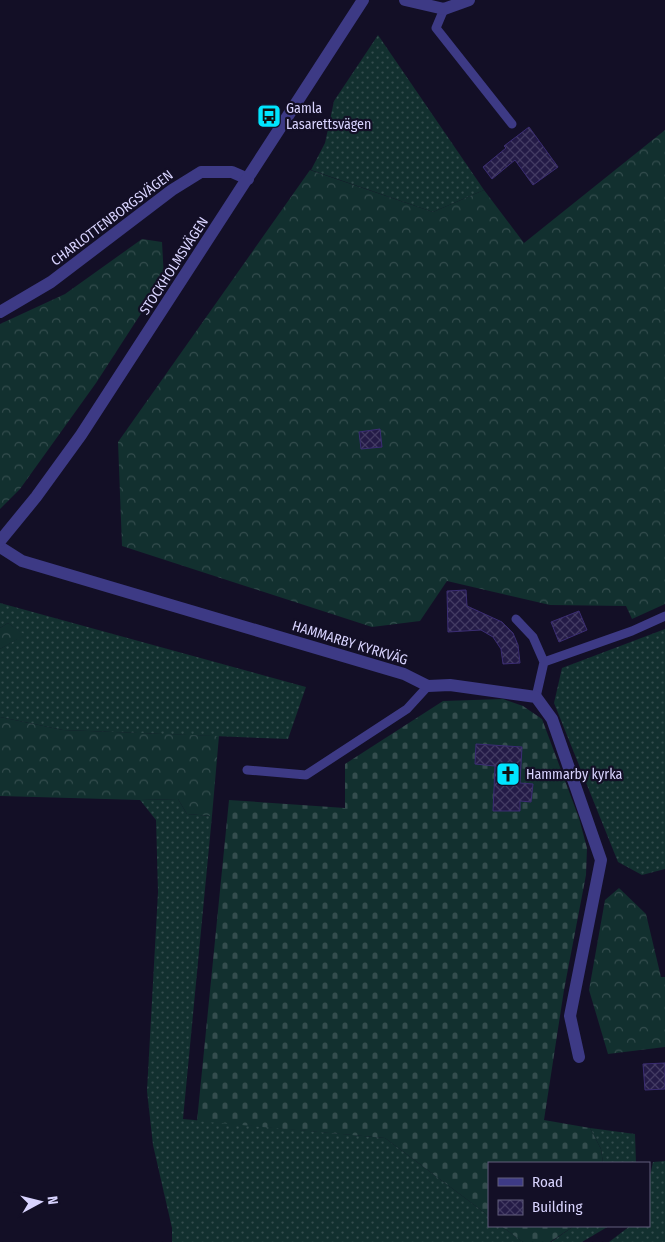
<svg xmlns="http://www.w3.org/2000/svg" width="665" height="1242" font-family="'Fira Sans Condensed',sans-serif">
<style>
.grass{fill:url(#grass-dots)}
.forest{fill:url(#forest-crowns)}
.cemetery{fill:url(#cemetery-stones)}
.building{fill:url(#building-cross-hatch);stroke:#3b2d73}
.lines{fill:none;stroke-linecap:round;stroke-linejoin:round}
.service{stroke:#3d3a85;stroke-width:9}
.minor{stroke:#3d3a85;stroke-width:12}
.tertiary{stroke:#3d3a85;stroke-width:12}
.labels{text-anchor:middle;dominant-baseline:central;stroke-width:4.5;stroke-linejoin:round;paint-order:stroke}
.poi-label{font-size:14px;fill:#d9d4ff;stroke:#130f26;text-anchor:start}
.street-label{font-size:14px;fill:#d9d4ff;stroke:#130f26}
</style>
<defs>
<pattern id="grass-dots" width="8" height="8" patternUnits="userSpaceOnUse" patternTransform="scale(1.25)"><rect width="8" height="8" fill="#12302f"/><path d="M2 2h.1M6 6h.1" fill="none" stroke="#344d4e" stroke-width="1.8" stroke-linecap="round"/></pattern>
<pattern id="forest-crowns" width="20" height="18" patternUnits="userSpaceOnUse" patternTransform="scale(1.25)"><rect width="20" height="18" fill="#12302f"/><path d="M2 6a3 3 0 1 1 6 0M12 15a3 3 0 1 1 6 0" fill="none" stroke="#344d4e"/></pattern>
<pattern id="cemetery-stones" width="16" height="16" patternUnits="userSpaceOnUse" patternTransform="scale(1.25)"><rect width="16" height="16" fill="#12302f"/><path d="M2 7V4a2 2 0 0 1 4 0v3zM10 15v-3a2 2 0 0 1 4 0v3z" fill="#344d4e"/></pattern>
<pattern id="building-cross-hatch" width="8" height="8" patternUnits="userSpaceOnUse" patternTransform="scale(1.25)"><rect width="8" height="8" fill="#241b47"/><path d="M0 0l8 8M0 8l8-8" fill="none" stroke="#433b63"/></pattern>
</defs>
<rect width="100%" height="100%" fill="#130f26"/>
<path class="grass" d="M378,35L484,190L433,212L311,170L325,143L334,101Z
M0,603L306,687L288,739L63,730L0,717V649L24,635L8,623L0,628Z
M665,629V869L642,875L618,862L554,703L562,668Z
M178,799L187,814L212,816L183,1119L385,1138L489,1216V1226H501L523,1242H172V1228L153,1145L147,1091L158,892L156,820L140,800Z
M590,1128L635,1134L636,1163H603L601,1149Z
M665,1161V1242H609L630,1226H649V1181L653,1162Z
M574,1226H609L582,1242H551Z"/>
<path class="forest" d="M665,130V604L632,619L626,606L550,605L447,581L420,621L372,627L122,546L118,442L310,170L433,212L484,190L524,243Z
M142,239L162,242L164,278L96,383L20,489L0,509V324L65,294Z
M8,623L25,635L0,649V628Z
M0,717L63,730L219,736L212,816L187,814L178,799L140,800L0,796Z
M619,888L646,914L661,977H665V1047L608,1054L589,990L605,900Z"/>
<path class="cemetery" d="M503,699L523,706L542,719L579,818L587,848L586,875L564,990L544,1120L590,1128L601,1149L603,1163H489V1216L385,1138L197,1121L229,800L345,808V764L443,701Z
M501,1226H574L550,1242H523Z"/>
<path class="building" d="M529,127L558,167L533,185L515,160L492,179L483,167L506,148L504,146Z
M380,429L382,447L361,449L359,432Z
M466,590L467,606L502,622L513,633L518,645L520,663L503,664L501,649L493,637L481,630L448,632L447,591Z
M579,611L587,630L559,642L551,622Z
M476,744L522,747L520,783L533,784L531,802L520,801V811H493L495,766L475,764Z
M665,1063V1089L645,1090L643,1064Z"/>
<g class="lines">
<path class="service" d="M444,9L436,28L512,124
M516,619L533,637L544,662
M536,697L544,662L632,631L665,616
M247,770L306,775L407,709L428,686"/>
<path class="minor" d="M405,0L444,9L469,0
M0,312L51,282L172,190L201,172H232L248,179
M0,547L22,561L404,674L428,686L450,685L536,697L552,719L601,860L570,1016L579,1057"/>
<path class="tertiary" d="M0,541L36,497L81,435L363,0"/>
</g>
<defs>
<g id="bus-square" transform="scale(1.25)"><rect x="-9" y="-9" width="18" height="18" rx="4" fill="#00e5ff" stroke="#130f26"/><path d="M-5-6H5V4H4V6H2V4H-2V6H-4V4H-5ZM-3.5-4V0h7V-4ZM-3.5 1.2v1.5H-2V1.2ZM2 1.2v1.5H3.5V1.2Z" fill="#111"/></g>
<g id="church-square" transform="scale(1.25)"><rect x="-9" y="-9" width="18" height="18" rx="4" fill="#00e5ff" stroke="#130f26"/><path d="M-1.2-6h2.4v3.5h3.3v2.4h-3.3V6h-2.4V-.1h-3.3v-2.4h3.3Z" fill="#111"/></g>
</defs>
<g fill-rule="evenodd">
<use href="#bus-square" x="269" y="116"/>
<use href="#church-square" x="508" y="774"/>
</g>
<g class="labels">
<g class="poi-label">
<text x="286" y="108">Gamla<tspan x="286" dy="16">Lasarettsvägen</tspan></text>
<text x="526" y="774">Hammarby kyrka</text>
</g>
<g class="street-label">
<text transform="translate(112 218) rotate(-37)">CHARLOTTENBORGSVÄGEN</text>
<text transform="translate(174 266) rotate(-57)">STOCKHOLMSVÄGEN</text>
<text transform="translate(350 643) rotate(17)">HAMMARBY KYRKVÄG</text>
</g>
</g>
<rect x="488" y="1162" width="162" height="65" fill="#130f26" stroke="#625e7d"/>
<rect x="498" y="1178" width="25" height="8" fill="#3d3a85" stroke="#625e7d"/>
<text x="532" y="1187" font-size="15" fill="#d9d4ff">Road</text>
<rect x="498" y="1200" width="25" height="15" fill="url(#building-cross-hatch)" stroke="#625e7d"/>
<text x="532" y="1212" font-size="15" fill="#d9d4ff">Building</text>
<g transform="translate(40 1202) rotate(83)" stroke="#130f26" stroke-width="4" paint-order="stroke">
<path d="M0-4L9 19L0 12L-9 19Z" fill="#d9d4ff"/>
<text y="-8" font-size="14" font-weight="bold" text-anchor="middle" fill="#d9d4ff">N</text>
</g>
</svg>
